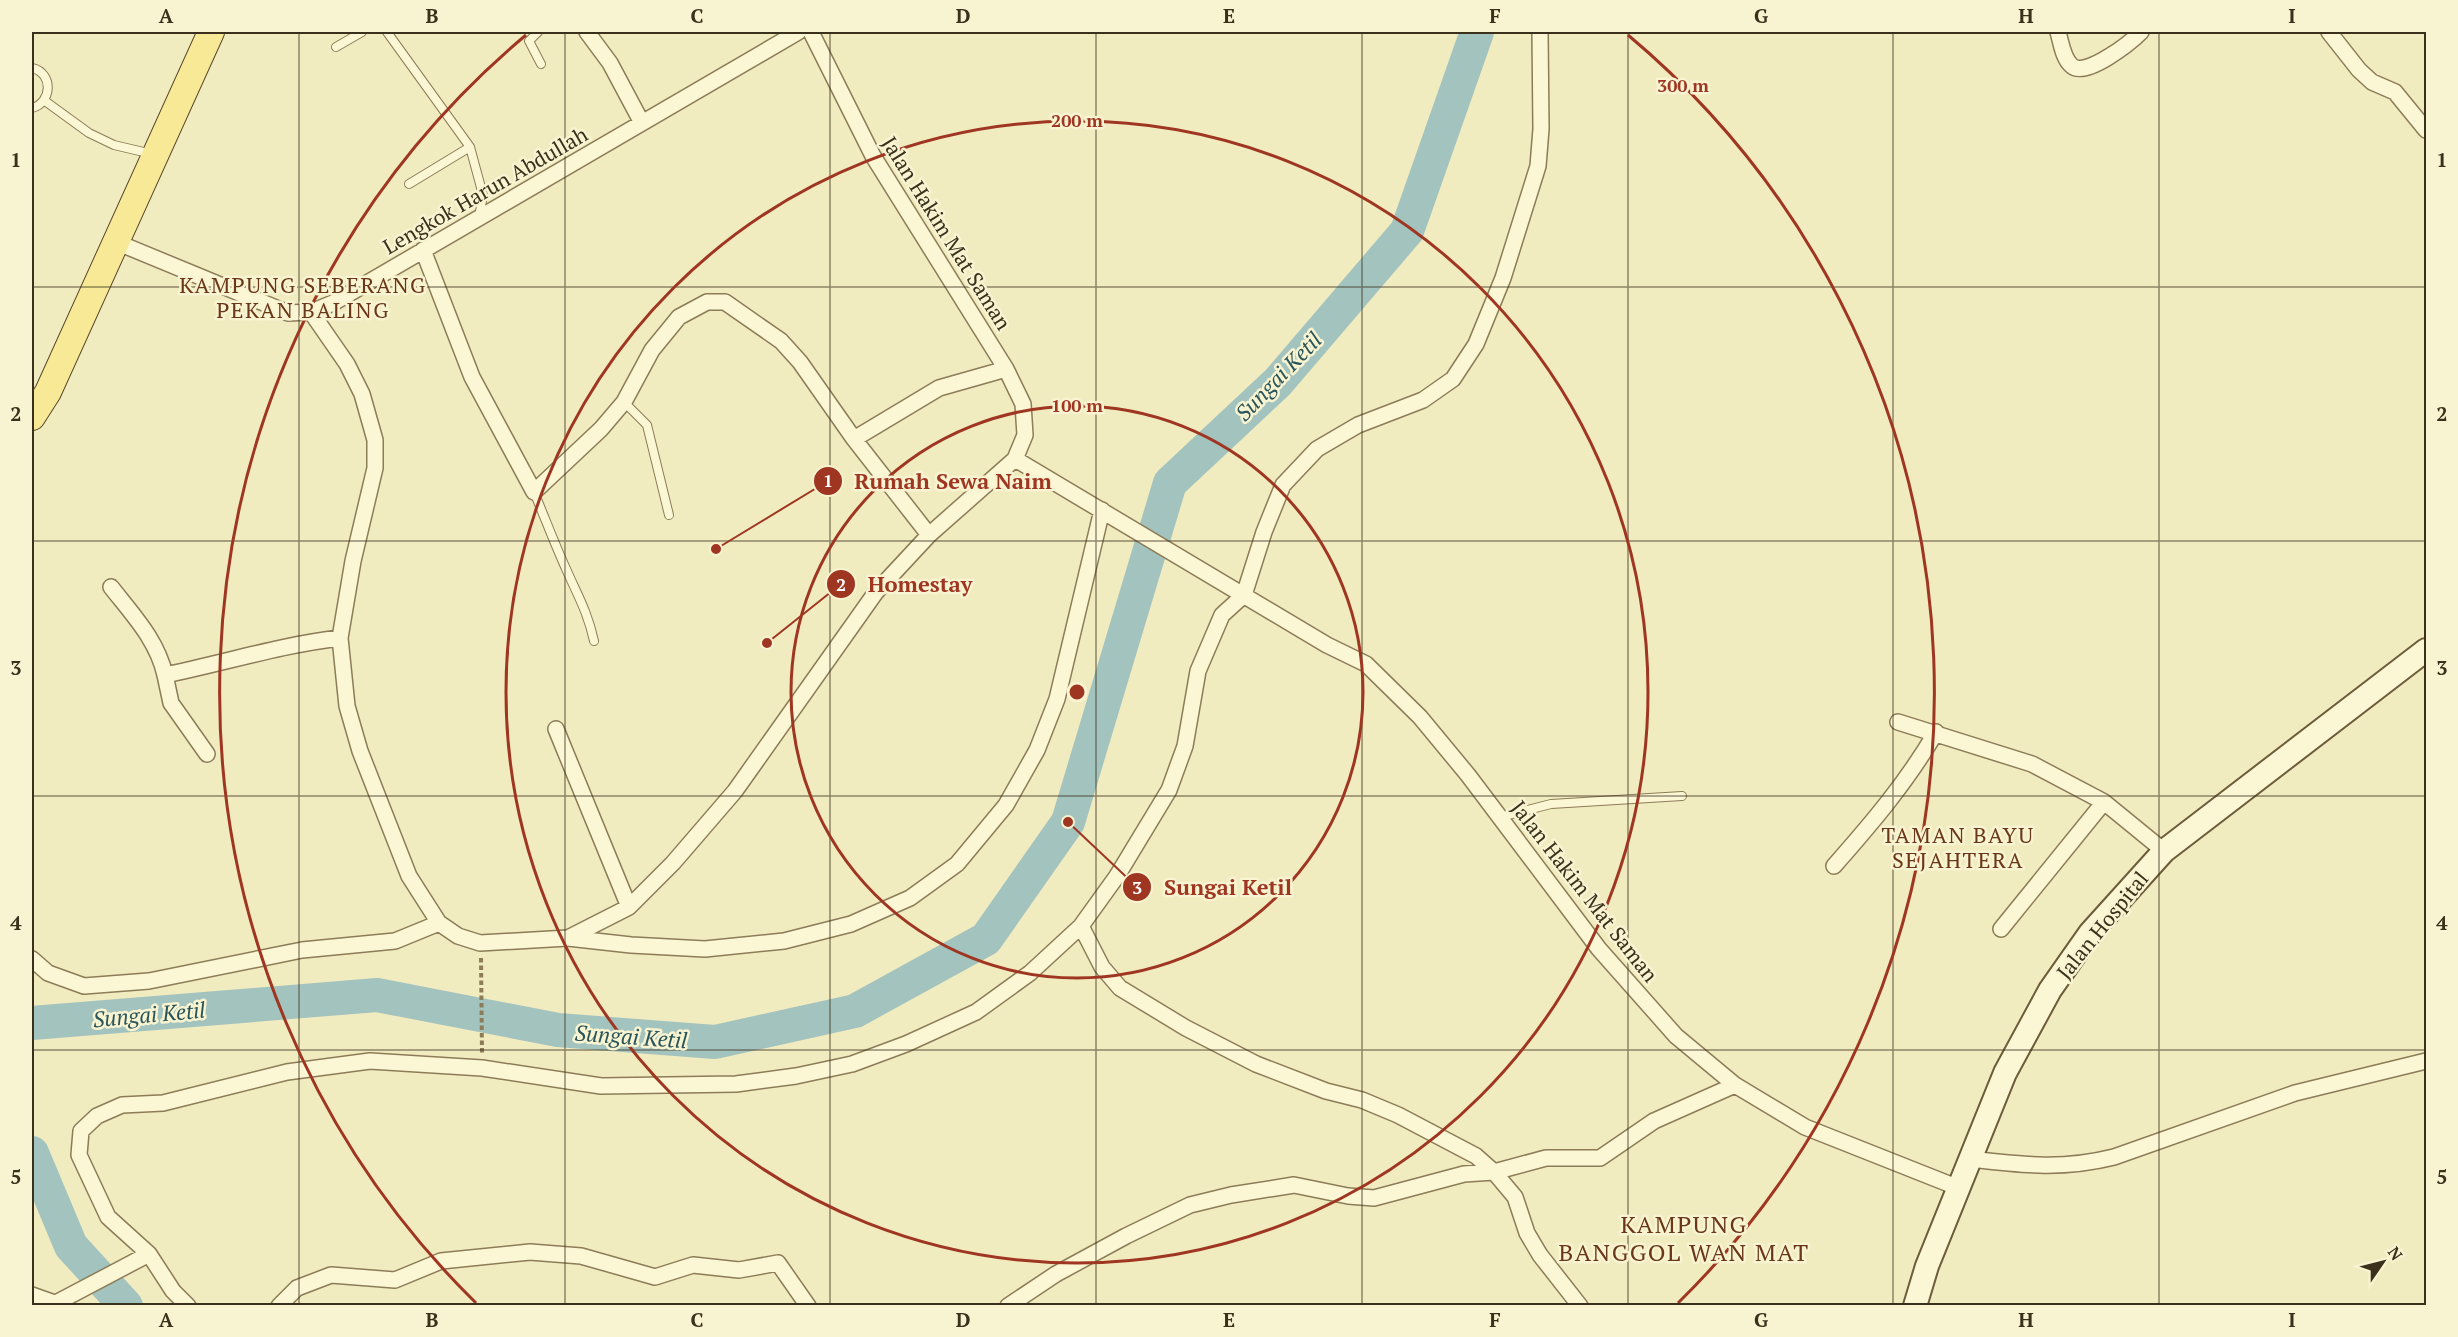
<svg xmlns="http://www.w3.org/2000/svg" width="2458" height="1337" font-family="'PT Serif',serif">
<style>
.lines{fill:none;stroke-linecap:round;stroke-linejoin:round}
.river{stroke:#a3c3bf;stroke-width:34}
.lane-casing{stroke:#8c7c57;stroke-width:10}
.street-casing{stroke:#8c7c57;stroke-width:18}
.secondary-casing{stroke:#6d5c3a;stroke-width:26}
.primary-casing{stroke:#59482b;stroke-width:28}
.path{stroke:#8c7c57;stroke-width:4;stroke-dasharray:4.5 3;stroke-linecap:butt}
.lane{stroke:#fbf6d4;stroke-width:8}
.street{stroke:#fbf6d4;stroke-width:15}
.secondary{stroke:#fbf6d4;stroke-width:22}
.primary{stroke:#f7e995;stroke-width:26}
.grid{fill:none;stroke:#3a301c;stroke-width:1.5;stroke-opacity:0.55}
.ring{fill:none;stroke:#9f3622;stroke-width:3}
.labels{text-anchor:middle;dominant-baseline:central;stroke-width:5;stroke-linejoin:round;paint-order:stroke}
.street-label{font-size:21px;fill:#3a301c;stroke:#f8f3d0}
.neighbourhood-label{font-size:22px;letter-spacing:1.5px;fill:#6a3718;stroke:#f8f3d0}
.water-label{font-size:22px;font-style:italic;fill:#2a565b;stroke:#f8f3d0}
.quarter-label{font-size:24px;letter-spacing:1.5px;fill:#6a3718;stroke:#f8f3d0}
.centre{fill:#9f3622;stroke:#f8f3d0;stroke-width:3}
.ring-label{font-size:18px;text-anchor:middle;font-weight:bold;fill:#9f3622;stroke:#f8f3d0;stroke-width:5;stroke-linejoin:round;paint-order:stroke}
.leader{fill:none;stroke:#9f3622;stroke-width:2}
.callout-dot{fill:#9f3622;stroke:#f8f3d0;stroke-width:2}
.mark-label{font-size:18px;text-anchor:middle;font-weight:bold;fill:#fff}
.callout-label{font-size:22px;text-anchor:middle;font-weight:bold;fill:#9f3622;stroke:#f8f3d0;stroke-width:5;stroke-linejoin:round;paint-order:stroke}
.neatline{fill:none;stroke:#3a301c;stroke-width:2}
.grid-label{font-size:20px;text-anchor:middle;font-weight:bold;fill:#3a301c}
</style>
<rect width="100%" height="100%" fill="#f1ebc0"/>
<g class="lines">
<path class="river" d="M32,1023L377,995L558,1030L715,1042L855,1011L986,939L1068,822L1170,483L1278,382L1407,231L1477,32
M32,1153L71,1246L126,1306"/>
<g class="lane-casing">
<path id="lane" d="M387,32L470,147L483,195L479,217
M538,32L529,41L541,64
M336,47L362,32
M32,68C54,73 52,103 32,108
M45,101L89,133L114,145L152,154
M409,184L470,147
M624,402L647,425L669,515
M534,492C545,518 555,545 567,571C578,596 588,613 594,641
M1500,817L1551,804L1682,796"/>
</g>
<g class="street-casing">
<path id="street" d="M587,32L610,63L642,123
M2058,32C2061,42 2063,59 2072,66C2086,78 2131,42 2141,32
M2329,32L2359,70L2372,82L2395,92L2426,130
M116,242L288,313L311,312L333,303L798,32
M423,250L472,377L534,492L601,429L624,402L652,350L679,317L707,302H725L781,341L800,362L854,439L929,535
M311,312L347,364L362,394L375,440V468L353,561L340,638L347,706L360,751L409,876L439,923L458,936L480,943L568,938L629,907L673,863L735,791L876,592L929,535L1015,459L1025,435L1023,404L1006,369L873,156L811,32
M854,439L939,388L1006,369
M1015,459L1327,645L1366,664L1420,717L1468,775L1599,949L1676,1036L1735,1085L1805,1127L1959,1188
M111,587C133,615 157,640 165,675C224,663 280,645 340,638
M165,675L171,703L207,754
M1898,722L2032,764L2104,802L2164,851
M556,729L629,907
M1834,866C1871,824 1907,782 1936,732
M1081,926L1102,967L1120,988L1186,1028L1256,1064L1326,1091L1362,1100L1398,1115L1476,1156L1494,1172L1515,1197L1527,1233L1540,1255L1580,1306
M2001,929L2104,802
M568,938L631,945L705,949L784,941L851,924L910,898L957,864L1006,805L1037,750L1057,699L1102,510
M32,959L48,973L84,986L149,981L302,950L395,941L439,923
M1970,1159C2023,1165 2062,1170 2114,1157L2295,1093L2426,1061
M32,1295L63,1306
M56,1303L149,1254
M188,1306L173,1291L149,1254L108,1217L79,1155L81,1131L97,1116L122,1105L163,1103L287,1072L370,1061L482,1068L601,1086L736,1084L796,1076L852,1064L906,1044L976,1012L1030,973L1081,926L1117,876L1169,790L1185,746L1198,671L1222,615L1244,595L1264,532L1283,485L1317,449L1358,425L1423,400L1453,379L1476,344L1503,278L1538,166L1541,129L1540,32
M279,1306L297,1288L331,1275L395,1280L441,1261L530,1252L581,1256L655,1277L693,1265L739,1270L778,1263L808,1306
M1008,1306L1056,1274L1126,1236L1190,1205L1231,1195L1294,1185L1348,1196L1374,1198L1464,1174L1494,1172L1546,1158H1600L1654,1121L1735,1085"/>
</g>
<g class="secondary-casing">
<path id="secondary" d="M1915,1306L1927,1266L2005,1073L2050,990L2090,933L2164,851L2426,650"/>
</g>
<g class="primary-casing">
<path id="primary" d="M32,417L48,392L211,32"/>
</g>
<path class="path" d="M481,958L482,1053"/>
<use href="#lane" class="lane"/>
<use href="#street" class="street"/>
<use href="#secondary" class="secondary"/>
<use href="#primary" class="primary"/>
</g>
<path class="grid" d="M299,32V1306M565,32V1306M830,32V1306M1096,32V1306M1362,32V1306M1628,32V1306M1893,32V1306M2159,32V1306M32,287H2426M32,541H2426M32,796H2426M32,1050H2426"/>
<g class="ring">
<circle cx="1077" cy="692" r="286"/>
<circle cx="1077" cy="692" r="571"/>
<path d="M476 1303A857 857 0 0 1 526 35M1628 35A857 857 0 0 1 1678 1303"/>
</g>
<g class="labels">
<g class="street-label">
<text transform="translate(485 190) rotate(-30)">Lengkok Harun Abdullah</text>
<text transform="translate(947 233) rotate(58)">Jalan Hakim Mat Saman</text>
<text transform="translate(1585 891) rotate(52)">Jalan Hakim Mat Saman</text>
<text transform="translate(2102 925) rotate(-51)">Jalan Hospital</text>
</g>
<g class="neighbourhood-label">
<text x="303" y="284">KAMPUNG SEBERANG<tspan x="303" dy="25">PEKAN BALING</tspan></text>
<text x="1958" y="834">TAMAN BAYU<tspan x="1958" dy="25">SEJAHTERA</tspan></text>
</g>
<g class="water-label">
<text transform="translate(1278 376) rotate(-46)">Sungai Ketil</text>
<text transform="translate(149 1014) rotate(-5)">Sungai Ketil</text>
<text transform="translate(631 1036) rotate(4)">Sungai Ketil</text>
</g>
<g class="quarter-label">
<text x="1684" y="1224">KAMPUNG<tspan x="1684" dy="28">BANGGOL WAN MAT</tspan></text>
</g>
</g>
<circle cx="1077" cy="692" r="9" class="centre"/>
<g class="ring-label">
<text x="1683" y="92">300 m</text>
<text x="1077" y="127">200 m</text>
<text x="1077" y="412">100 m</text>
</g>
<path class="leader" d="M716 549L828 481M767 643L841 584M1068 822L1137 887"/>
<g class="callout-dot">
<circle cx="716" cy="549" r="6"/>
<circle cx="767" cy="643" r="6"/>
<circle cx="1068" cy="822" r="6"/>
<circle cx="828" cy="481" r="15"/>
<circle cx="841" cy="584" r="15"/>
<circle cx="1137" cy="887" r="15"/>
</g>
<g class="mark-label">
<text x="828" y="487">1</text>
<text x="841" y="591">2</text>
<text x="1137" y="894">3</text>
</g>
<g class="callout-label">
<text x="953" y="489">Rumah Sewa Naim</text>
<text x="920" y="592">Homestay</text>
<text x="1228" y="895">Sungai Ketil</text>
</g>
<rect width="2458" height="1337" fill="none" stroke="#f8f3d0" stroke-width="66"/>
<g transform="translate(2383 1262) rotate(55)" stroke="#f8f3d0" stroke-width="4.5" paint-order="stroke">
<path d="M0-4.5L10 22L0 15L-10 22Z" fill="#3a301c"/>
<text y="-9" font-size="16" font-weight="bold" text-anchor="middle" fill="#3a301c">N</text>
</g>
<rect x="33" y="33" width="2392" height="1271" class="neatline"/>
<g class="grid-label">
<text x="166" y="23">A</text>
<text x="432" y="23">B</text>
<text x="697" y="23">C</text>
<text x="963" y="23">D</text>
<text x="1229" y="23">E</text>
<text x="1495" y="23">F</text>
<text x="1761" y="23">G</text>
<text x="2026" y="23">H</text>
<text x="2292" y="23">I</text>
<text x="16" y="167">1</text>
<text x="2442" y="167">1</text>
<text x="16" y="421">2</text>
<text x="2442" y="421">2</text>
<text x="16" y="675">3</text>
<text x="2442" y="675">3</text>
<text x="16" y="930">4</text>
<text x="2442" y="930">4</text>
<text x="16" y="1184">5</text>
<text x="2442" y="1184">5</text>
<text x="166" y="1327">A</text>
<text x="432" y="1327">B</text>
<text x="697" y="1327">C</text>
<text x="963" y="1327">D</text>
<text x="1229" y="1327">E</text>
<text x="1495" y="1327">F</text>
<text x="1761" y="1327">G</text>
<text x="2026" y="1327">H</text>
<text x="2292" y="1327">I</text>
</g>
</svg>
